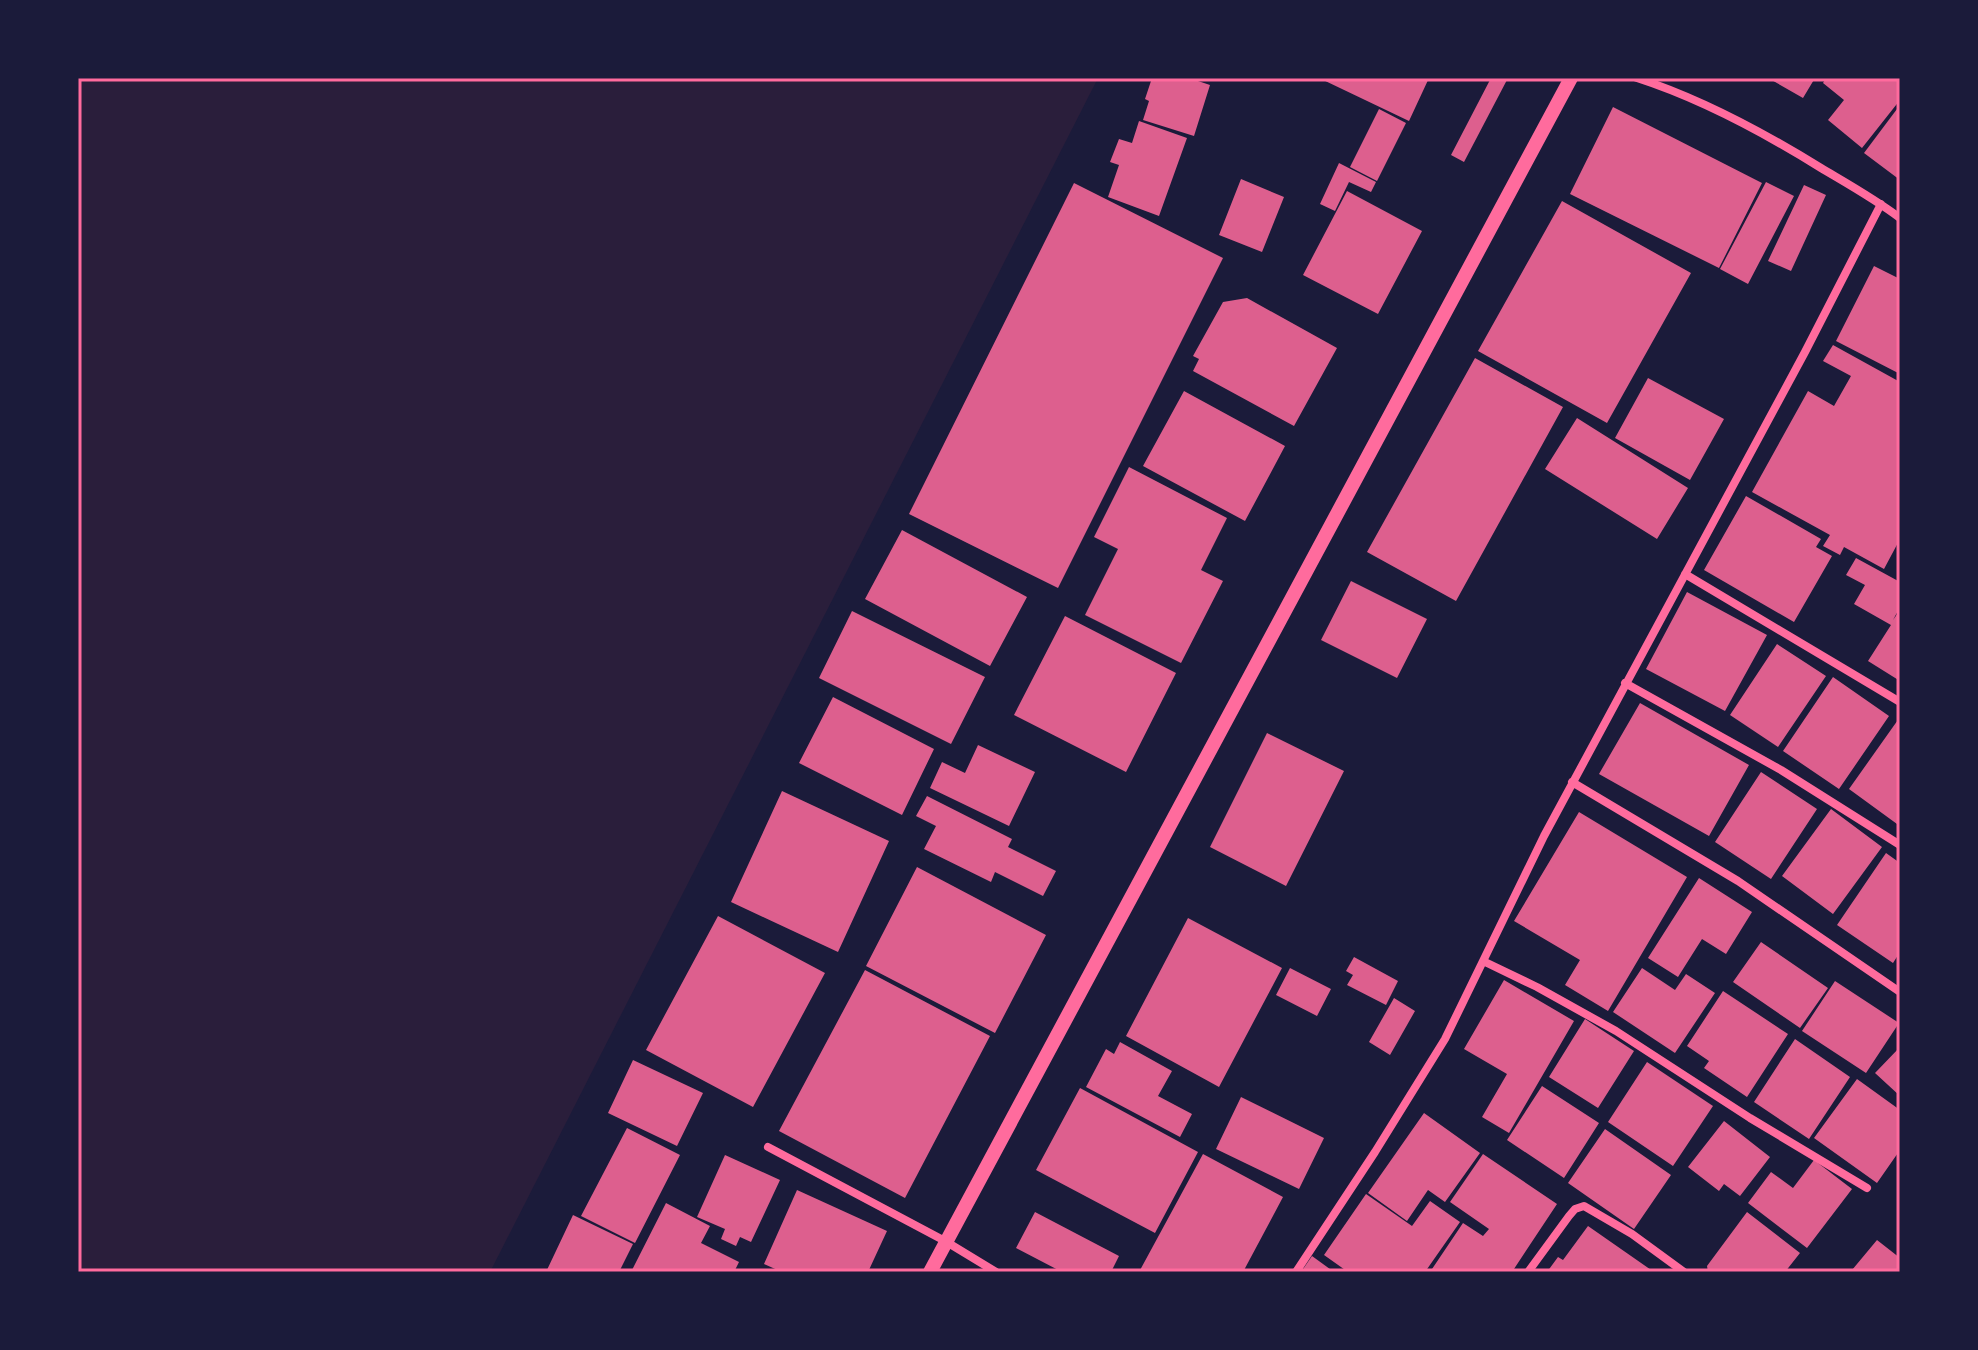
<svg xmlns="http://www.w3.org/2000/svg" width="1978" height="1350" font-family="'Asap Condensed',sans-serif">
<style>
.green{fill:#2a1e3b}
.building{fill:#dd5f8e}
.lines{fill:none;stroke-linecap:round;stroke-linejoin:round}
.minor{stroke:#ff6b9d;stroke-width:8}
.tertiary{stroke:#ff6b9d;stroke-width:14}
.neatline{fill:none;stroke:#ff6b9d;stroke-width:3}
</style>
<rect width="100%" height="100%" fill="#1b1b3a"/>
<path class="green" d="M78,78H1098L490,1272H78Z"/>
<path class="building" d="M1152,78H1189L1210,85L1194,136L1143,120L1149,101L1145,99Z
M1319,78H1429L1409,121Z
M1491,78H1508L1464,162L1451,155Z
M1768,78H1815L1803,98Z
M1826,78H1900V100L1862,148L1828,120L1844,100L1823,83Z
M1900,105V180L1864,153Z
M1613,107L1762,183L1719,268L1570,194Z
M1379,109L1406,123L1377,181L1350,167Z
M1139,121L1187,138L1159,216L1108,197L1119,165L1110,162L1119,139L1132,143Z
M1339,163L1376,182L1371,192L1349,182L1335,211L1320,204Z
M1241,179L1284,197L1262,252L1219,235Z
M1766,182L1794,196L1748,284L1720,269Z
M1074,183L1223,258L1058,588L909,514Z
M1804,185L1826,195L1791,271L1768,261Z
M1347,191L1422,231L1378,314L1303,275Z
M1562,201L1691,273L1607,423L1478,351Z
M1874,266L1900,279V374L1836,341Z
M1247,298L1337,348L1294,426L1193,371L1199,359L1193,356L1223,302Z
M1833,345L1900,382V539L1884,569L1844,547L1840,555L1823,546L1830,535L1752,492L1808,391L1834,406L1851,376L1823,361Z
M1475,358L1563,407L1456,601L1367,552Z
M1648,378L1724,419L1690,480L1615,438Z
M1184,391L1285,446L1245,521L1143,466Z
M1577,418L1688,488L1657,539L1545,469Z
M1129,467L1227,518L1201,570L1223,581L1181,663L1085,615L1118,549L1094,537Z
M1746,496L1821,539L1816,547L1832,556L1794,622L1704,570Z
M902,530L1027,597L990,666L865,599Z
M1856,558L1900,582V607L1893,620L1900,610V681L1868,661L1891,625L1854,604L1865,585L1846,575Z
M1351,581L1427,619L1397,678L1321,640Z
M1687,592L1767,635L1725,711L1646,669Z
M852,611L985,677L951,744L819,678Z
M1065,616L1176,673L1126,772L1014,715Z
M1777,644L1826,676L1778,747L1730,715Z
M1833,677L1889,716L1839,789L1783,751Z
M833,697L934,749L902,815L799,763Z
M1640,703L1749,765L1709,836L1599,774Z
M1900,717V820L1897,824L1849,789Z
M1267,733L1344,771L1286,886L1210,847Z
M978,745L1035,772L1009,826L930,788L942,762L965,773Z
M1761,772L1817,809L1771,879L1715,842Z
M782,791L889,841L838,952L731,902Z
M927,796L1012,839L1008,847L1056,871L1043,896L995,872L991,882L924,849L936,826L916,816Z
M1831,809L1882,847L1833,914L1782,876Z
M1579,812L1687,877L1608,1011L1565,985L1580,960L1514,921Z
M1886,853L1900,863V952L1893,963L1837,925Z
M917,867L1046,935L995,1033L866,966Z
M1699,878L1752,912L1726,954L1702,939L1678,977L1648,958Z
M718,916L825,973L753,1107L646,1050Z
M1188,918L1282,968L1219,1087L1126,1036Z
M1761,942L1828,988L1800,1028L1733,982Z
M1354,957L1398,981L1386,1005L1347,985L1353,975L1346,971Z
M1290,968L1331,989L1317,1016L1276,995Z
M1642,968L1675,990L1686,974L1715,993L1675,1053L1613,1012Z
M865,970L990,1036L905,1198L779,1131Z
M1504,980L1574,1021L1509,1133L1482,1117L1507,1074L1464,1049Z
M1835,981L1899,1023L1866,1073L1802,1031Z
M1723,991L1788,1034L1747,1097L1704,1068L1709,1061L1687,1046Z
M1394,998L1415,1011L1390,1055L1369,1042Z
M1585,1019L1634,1051L1598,1108L1549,1077Z
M1795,1039L1850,1077L1809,1139L1754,1102Z
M1120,1042L1172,1071L1158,1096L1192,1114L1180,1137L1086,1087L1106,1049L1114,1054Z
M1900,1047V1096L1875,1073Z
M633,1060L703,1093L677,1146L608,1113Z
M1647,1062L1713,1106L1673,1166L1608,1122Z
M1857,1079L1900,1110V1150L1877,1183L1814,1138Z
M1542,1086L1599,1123L1564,1178L1507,1140Z
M1080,1088L1198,1152L1155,1233L1036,1170Z
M1241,1097L1324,1138L1299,1189L1216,1149Z
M1424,1113L1480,1153L1445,1202L1428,1190L1407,1221L1368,1193Z
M1724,1121L1770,1157L1740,1196L1724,1184L1719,1191L1688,1167Z
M627,1128L680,1155L635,1243L581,1216Z
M1605,1129L1671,1175L1634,1229L1568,1183Z
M1203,1154L1283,1197L1243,1272H1139Z
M1483,1154L1557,1204L1512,1272H1430L1463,1223L1483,1236L1489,1229L1450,1202Z
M725,1155L780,1180L751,1242L740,1237L736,1246L721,1239L725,1229L697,1217Z
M1814,1160L1852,1189L1807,1248L1748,1203L1771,1172L1793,1188Z
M797,1190L887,1231L868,1272H782L764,1264Z
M1366,1194L1412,1226L1430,1201L1460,1222L1425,1272H1348L1324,1255Z
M666,1203L710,1226L701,1243L739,1262L734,1272H631Z
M1035,1212L1119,1256L1111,1272H1062L1016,1248Z
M1747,1212L1800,1253L1785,1272H1708L1707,1266Z
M573,1215L633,1244L619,1272H546Z
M1588,1226L1654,1272H1547L1558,1257L1563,1260Z
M1877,1240L1900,1258V1272H1854L1852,1270Z
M1312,1256L1334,1272H1301Z"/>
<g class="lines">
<path class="minor" d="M1637,78C1702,99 1763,132 1821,168C1848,184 1875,199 1900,218
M1685,574L1900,702
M1625,683L1781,770L1900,845
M1572,782L1738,881L1900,992
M1483,961L1537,987L1616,1031L1750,1118L1867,1188
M768,1147L945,1241L996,1272
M1296,1272L1375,1152L1445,1039L1544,836L1805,352L1881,204
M1528,1272L1569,1216L1575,1209L1584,1206L1632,1234L1684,1272"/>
<path class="tertiary" d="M930,1272L1571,78"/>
</g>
<rect width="1978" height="1350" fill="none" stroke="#1b1b3a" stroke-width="160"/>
<rect x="80" y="80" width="1818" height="1190" class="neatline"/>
</svg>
